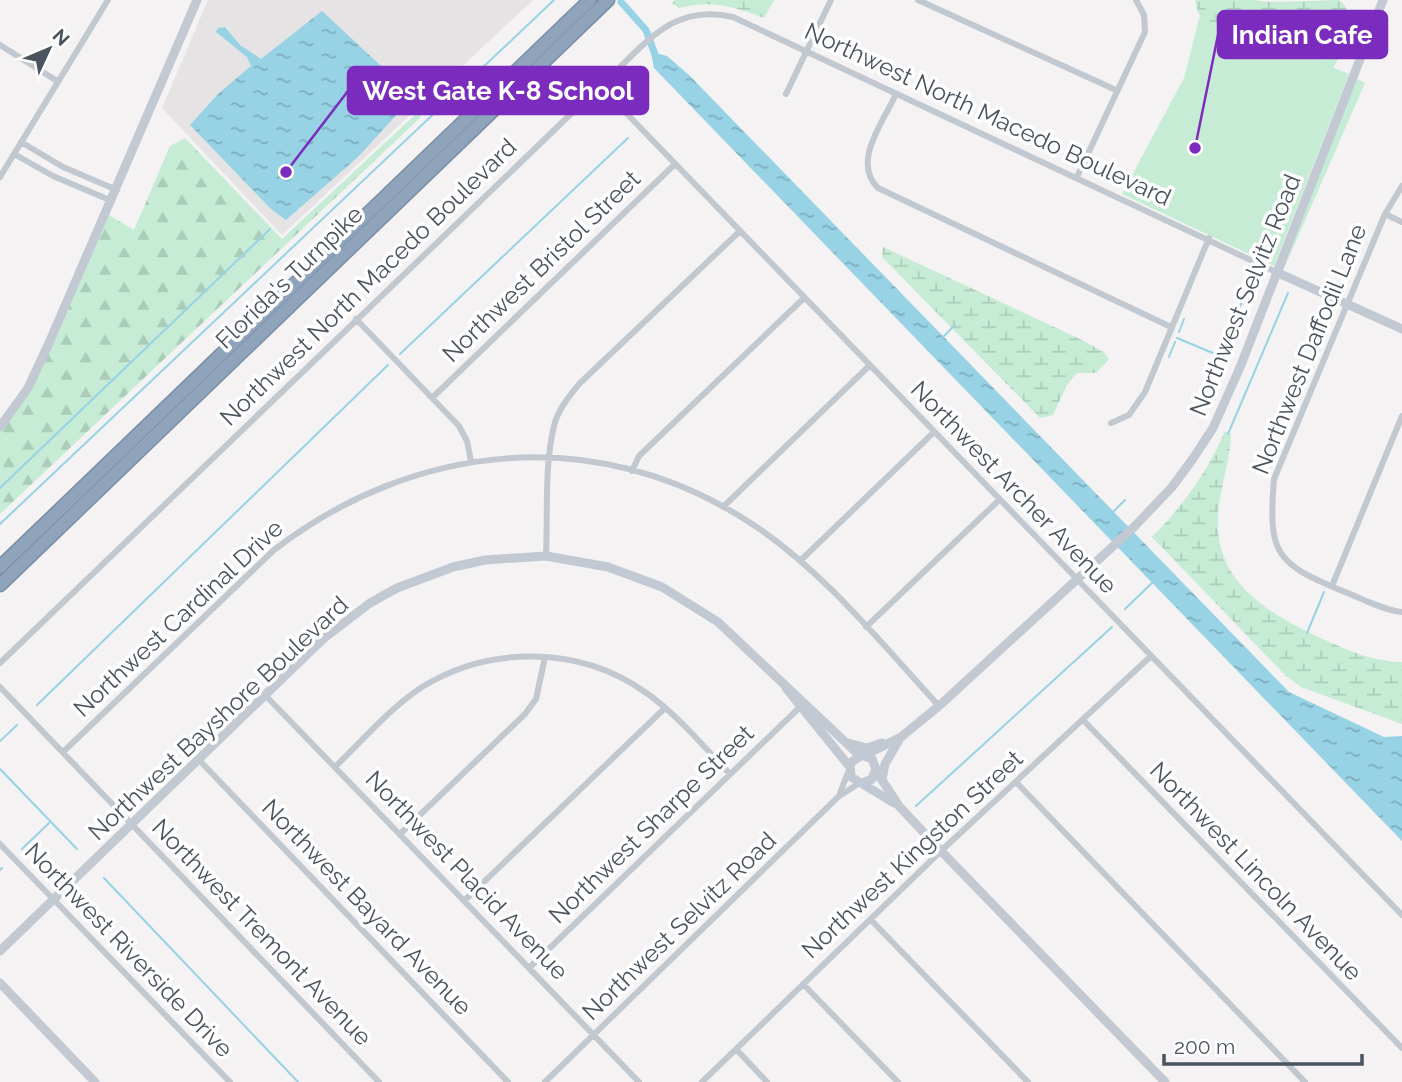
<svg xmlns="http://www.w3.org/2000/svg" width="1402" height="1082" font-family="Raleway,sans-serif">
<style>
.education{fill:#e5e3e3}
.green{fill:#c6ecd6}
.forest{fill:url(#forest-firs)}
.wetland{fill:url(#wetland-marsh)}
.water{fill:url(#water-ripples)}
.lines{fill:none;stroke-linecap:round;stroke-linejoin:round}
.stream{stroke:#97d2e5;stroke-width:2}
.canal{stroke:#97d2e5;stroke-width:7}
.highway-casing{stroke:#7a8ea7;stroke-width:15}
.street{stroke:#c1c8cf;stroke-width:6}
.secondary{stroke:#c2c9d3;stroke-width:9}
.highway{stroke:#8fa3bb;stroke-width:12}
.labels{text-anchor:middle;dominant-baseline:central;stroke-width:7;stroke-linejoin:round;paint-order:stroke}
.street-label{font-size:24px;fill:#4b545e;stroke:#fff}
.leader{fill:none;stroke:#7b2cbf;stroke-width:2.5}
.callout-dot{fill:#7b2cbf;stroke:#fff;stroke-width:2.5}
.callout{fill:#7b2cbf;stroke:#7b2cbf;stroke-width:2.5}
.callout-label{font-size:26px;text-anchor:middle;font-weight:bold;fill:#fff}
</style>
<defs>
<pattern id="forest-firs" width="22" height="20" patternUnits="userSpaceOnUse" patternTransform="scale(1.75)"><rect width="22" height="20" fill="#c6ecd6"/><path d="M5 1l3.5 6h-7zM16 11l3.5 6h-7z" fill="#acccba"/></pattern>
<pattern id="wetland-marsh" width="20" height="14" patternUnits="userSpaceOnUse" patternTransform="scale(1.75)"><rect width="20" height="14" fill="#c6ecd6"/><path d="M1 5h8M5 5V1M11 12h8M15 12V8" fill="none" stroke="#acccba"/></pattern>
<pattern id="water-ripples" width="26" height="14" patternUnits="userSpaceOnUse" patternTransform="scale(1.75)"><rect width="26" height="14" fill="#97d2e5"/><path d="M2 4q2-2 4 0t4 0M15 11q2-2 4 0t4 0" fill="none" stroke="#7dadbd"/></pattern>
</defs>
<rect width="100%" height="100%" fill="#f4f2f2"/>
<path class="education" d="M208,0H533L282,235L162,108Z"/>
<path class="green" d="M1200,15L1206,22L1231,27L1349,74L1274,266L1122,194L1184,78Z
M1355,78L1365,83L1283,271L1281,270Z"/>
<path class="forest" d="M417,113L421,117L0,514V433L53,344L109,215L134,230L170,146L185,138L282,239Z"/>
<path class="wetland" d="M675,0H774L764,18C731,6 713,0 679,8L672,3Z
M1195,0H1256C1263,4 1324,0 1339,0C1363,20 1347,45 1333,68L1231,27L1206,22L1198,13Z
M883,247L1082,340L1104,352L1109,359L1096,373H1077L1067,385L1053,415L1040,418L882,257Z
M1225,431L1231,434C1230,467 1216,496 1218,530C1222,590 1278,618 1325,640C1349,651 1375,662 1402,662V724L1301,687L1286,676L1152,537C1183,506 1208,471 1225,431Z"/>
<path class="water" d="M322,11L409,92L412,98L358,157L286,220L271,209L190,125L218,94L251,66L247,57L216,32L218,28L225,27L240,45L261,59Z
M651,52L667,56L689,75L1289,692L1384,737L1402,736V841L654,68Z"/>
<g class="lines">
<path class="stream" d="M1179,332L1184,319
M942,338L955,325
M1177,338L1220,356
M400,354L628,138
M1169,357L1175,342
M1196,415L1254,272
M1228,434L1288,293
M0,488L270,229
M1113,512L1125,500
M0,524L554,0
M1125,609L1152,583
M1307,633L1324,592
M37,705L388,365
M0,741L17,725
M0,769L77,849
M916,806L1112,627
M22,849L49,823
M0,870L2,868
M104,878L298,1082"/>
<path class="canal" d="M621,2L646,30L657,60"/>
<g class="highway-casing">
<path id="highway" d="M0,567L590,0
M0,585L608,0"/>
</g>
<path class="street" d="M918,0L1116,90
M0,45L57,81
M600,86L1402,915
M786,94L831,0
M896,94C884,121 851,162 878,188L1171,327
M21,142L63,167L117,190
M14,154L53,176L112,201
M0,177L108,0
M1077,177L1145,32L1144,15L1136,0
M1402,186L1385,214L1274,479C1268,555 1275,563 1345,592C1363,599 1383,610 1402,612
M1385,214L1402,222
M356,319L459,426L467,441L471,461
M433,397L675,164
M1111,423L1129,415L1145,392L1209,238
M632,471L639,456L804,298
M723,507L869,366
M546,556C548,514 544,467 554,426C558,409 569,397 579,384L740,231
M800,561L934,432
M1332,586L1402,416
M866,627L999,500
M0,663L600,86C643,48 670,2 733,17L1276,272
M0,687L379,1082
M266,696L639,1082
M1083,720L1402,1048
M63,752L274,550C414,442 597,423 749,522C822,569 880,642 939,706
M199,760L508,1082
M335,767C363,740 390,708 422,687C490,645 580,646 645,692C677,714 703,746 730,774
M1016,782L1305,1082
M840,793L849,770
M400,834L525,714L536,699L545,657
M0,844L230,1082
M464,901L665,708
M871,920L1028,1082
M529,968L799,708
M803,984L898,1082
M736,1049L767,1082
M545,1082L838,797L861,782
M702,1082L941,851L1151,656"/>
<path class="secondary" d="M1276,272L1402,329
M0,427L28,388L49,343L197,0
M786,688L849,766
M848,743L867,748L882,743
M865,755L901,737L939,706L1134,527L1172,487L1192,460L1213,428L1241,365L1383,0
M876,771L899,806L941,851L1165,1082
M882,779L885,764L899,740
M865,782L872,779L876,769L872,759L862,755L850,763L851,777L894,803
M0,951L323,639L370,603L397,588L453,567L485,560L546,556L608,567L662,587L718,622L859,755
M0,983L95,1082"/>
<use href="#highway" class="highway"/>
</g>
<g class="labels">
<g class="street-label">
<text transform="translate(988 114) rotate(25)">Northwest North Macedo Boulevard</text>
<text transform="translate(541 266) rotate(-44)">Northwest Bristol Street</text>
<text transform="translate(289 277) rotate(-44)">Florida's Turnpike</text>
<text transform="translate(368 282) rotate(-44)">Northwest North Macedo Boulevard</text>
<text transform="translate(1245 295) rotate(-68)">Northwest Selvitz Road</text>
<text transform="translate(1309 349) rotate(-68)">Northwest Daffodil Lane</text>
<text transform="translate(1014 487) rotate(46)">Northwest Archer Avenue</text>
<text transform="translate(178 618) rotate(-43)">Northwest Cardinal Drive</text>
<text transform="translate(218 718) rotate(-43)">Northwest Bayshore Boulevard</text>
<text transform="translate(651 824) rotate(-44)">Northwest Sharpe Street</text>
<text transform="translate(912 854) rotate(-43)">Northwest Kingston Street</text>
<text transform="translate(1256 871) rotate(46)">Northwest Lincoln Avenue</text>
<text transform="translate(467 875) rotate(46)">Northwest Placid Avenue</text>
<text transform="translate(367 907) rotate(46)">Northwest Bayard Avenue</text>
<text transform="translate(679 926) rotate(-44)">Northwest Selvitz Road</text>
<text transform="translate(262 932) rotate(46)">Northwest Tremont Avenue</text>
<text transform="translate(129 950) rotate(46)">Northwest Riverside Drive</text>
</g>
</g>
<path class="leader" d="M1195 148L1218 35M286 172L348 91"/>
<g class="callout-dot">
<circle cx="1195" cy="148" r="7"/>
<circle cx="286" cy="172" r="7"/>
</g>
<g class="callout">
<rect x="1218" y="11" width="169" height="47" rx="7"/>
<rect x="348" y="67" width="300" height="47" rx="7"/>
</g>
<g class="callout-label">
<text x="1302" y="44">Indian Cafe</text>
<text x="498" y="100">West Gate K-8 School</text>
</g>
<g transform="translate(49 49) rotate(46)" stroke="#ffffff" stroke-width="5" paint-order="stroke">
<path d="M0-5L12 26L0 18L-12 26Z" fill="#4b545e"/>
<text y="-10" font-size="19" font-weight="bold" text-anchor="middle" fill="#4b545e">N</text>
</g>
<path d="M1164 1054v10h198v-10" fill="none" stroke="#4b545e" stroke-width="3.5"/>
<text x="1174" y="1054" font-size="21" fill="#4b545e" stroke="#ffffff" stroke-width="5" paint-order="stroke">200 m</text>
</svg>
